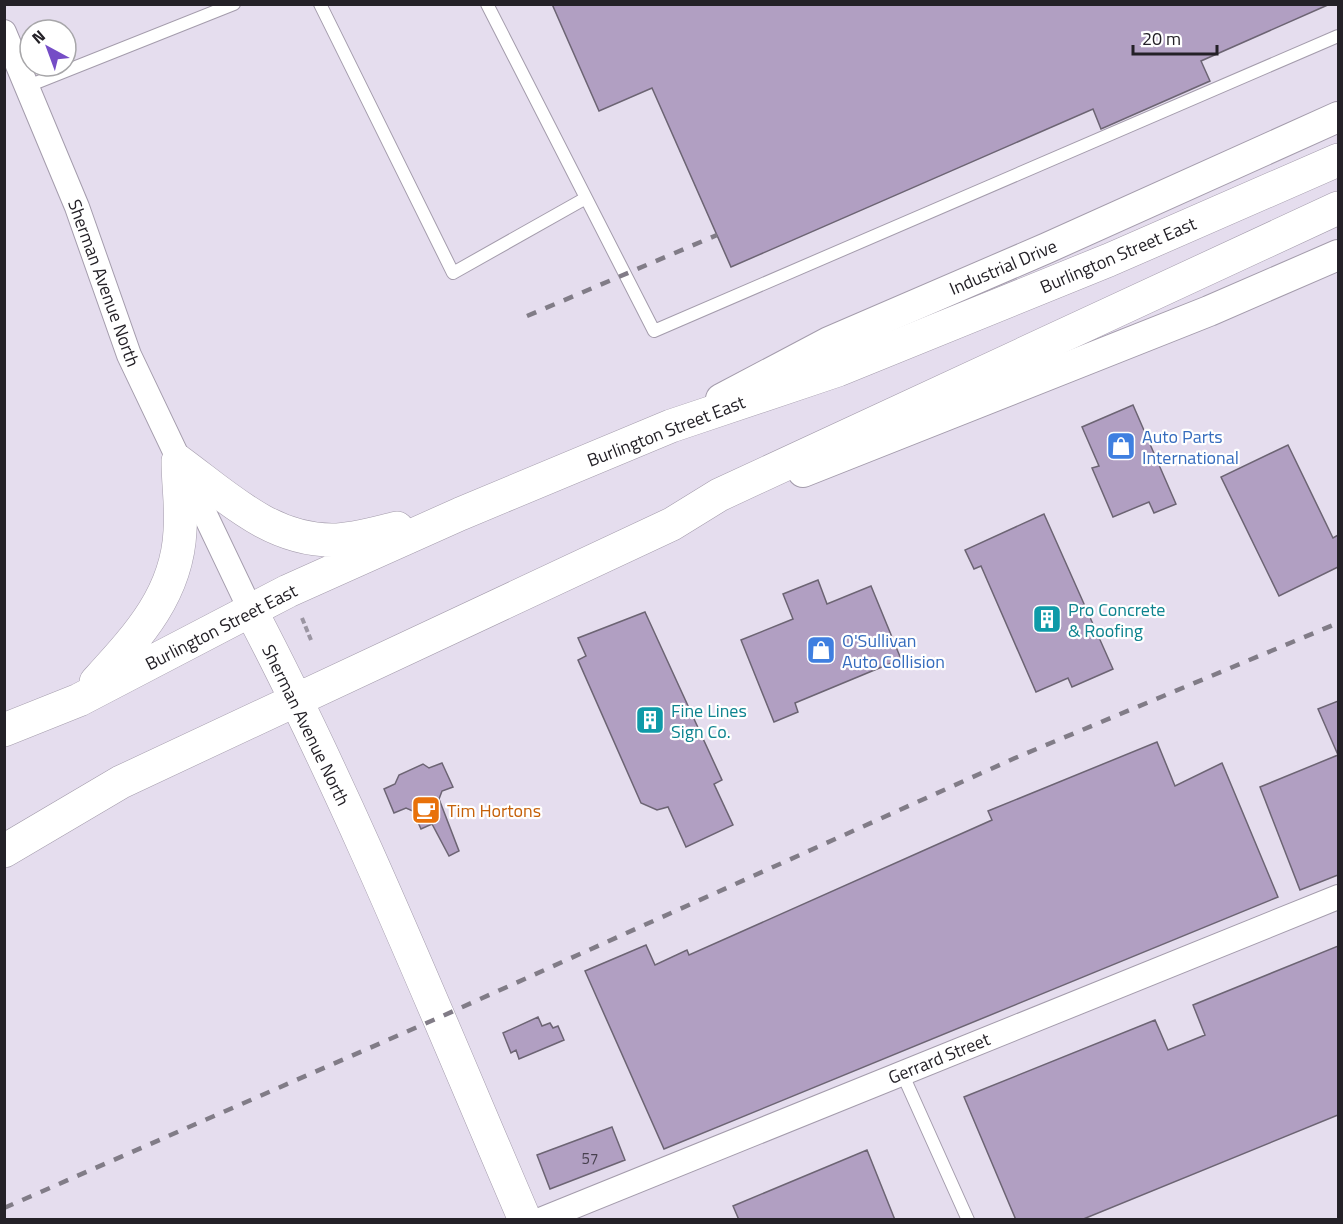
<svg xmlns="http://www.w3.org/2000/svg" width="1343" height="1224" font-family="'Titillium Web',sans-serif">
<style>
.building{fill:#b19fc2;stroke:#6c6473;stroke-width:1.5}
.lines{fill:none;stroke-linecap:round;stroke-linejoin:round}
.service-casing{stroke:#a49cac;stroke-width:14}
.minor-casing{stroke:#a49cac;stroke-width:26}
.tertiary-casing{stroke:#a49cac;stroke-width:32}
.secondary-casing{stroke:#a49cac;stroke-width:34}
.path{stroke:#9b95a2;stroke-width:4;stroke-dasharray:6 3;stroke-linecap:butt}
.service{stroke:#fff;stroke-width:12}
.minor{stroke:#fff;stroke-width:24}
.tertiary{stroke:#fff;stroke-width:30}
.secondary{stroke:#fff;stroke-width:33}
.rail{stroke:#817c87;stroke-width:4.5;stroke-dasharray:10 10;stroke-linecap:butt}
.labels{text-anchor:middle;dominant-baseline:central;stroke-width:4.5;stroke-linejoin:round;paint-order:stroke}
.number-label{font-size:15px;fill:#47404e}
.street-label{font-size:18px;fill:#242127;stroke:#fff}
.shop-label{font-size:18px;fill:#366cbe;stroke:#fff;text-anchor:start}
.culture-label{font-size:18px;fill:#0d838f;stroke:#fff;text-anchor:start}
.food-label{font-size:18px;fill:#c56008;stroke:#fff;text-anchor:start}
</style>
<rect width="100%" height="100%" fill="#e5ddee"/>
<path class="building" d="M552,4H1330L1201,61L1210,81L1101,129L1093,109L731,267L652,88L599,111Z
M1133,405L1176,504L1154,513L1149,502L1113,517L1092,468L1099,466L1082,427Z
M1288,445L1333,538L1338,535V567L1279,596L1221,477Z
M1044,514L1113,669L1072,687L1068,678L1036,692L981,566L974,569L965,550Z
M818,580L827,604L871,586L901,659L795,703L798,712L774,722L741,640L793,619L783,594Z
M645,612L722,780L714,784L733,825L686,847L668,807L657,810L641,803L578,660L586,656L578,638Z
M1338,701V875L1300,890L1260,787L1338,755L1318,709Z
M1157,742L1175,786L1222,763L1278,897L664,1149L585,971L646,945L655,965L687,950L689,955L992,820L988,811Z
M442,763L453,787L442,791L439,799L459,851L449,856L432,824L421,829L413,811L406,808L394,813L384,789L395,784L399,775L423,764L429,768Z
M1338,946V1115L1081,1220H1016L964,1097L1155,1020L1168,1050L1205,1035L1193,1005Z
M538,1017L542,1026L550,1023L553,1028L558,1026L564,1040L519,1059L516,1050L511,1053L503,1033Z
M612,1127L625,1160L550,1189L537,1155Z
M867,1150L895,1220H739L733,1206Z"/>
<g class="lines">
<g class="service-casing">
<path id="service" d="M320,4L453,273L586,198
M487,4L654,331L1338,36
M28,86L234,4
M902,1073L968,1220"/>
</g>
<g class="minor-casing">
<path id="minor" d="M4,32L77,207L129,355L251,611
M540,1220L1338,897"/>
</g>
<g class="tertiary-casing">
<path id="tertiary" d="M721,399L829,342L1047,248L1338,117
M803,472L1209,311L1338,255"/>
</g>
<g class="secondary-casing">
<path id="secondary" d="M178,461C226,496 270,540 332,540C353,540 376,533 397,528
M251,611C354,808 437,1015 525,1220
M96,682C137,637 177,595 180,531C182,508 178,484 178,461
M4,730L79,700L288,591L460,514L671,426L838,370L1109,260L1338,160
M4,851L121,782L672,524L719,495L1338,208"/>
</g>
<path class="path" d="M302,618L311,640"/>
<use href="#service" class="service"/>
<use href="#minor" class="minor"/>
<use href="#tertiary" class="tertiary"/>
<use href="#secondary" class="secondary"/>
<path class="rail" d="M527,316L717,235
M4,1208L438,1018L1015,758L1338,623"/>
</g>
<defs>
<g id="shop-square" transform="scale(1.5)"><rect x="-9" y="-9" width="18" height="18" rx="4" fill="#3f7fe0" stroke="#fff"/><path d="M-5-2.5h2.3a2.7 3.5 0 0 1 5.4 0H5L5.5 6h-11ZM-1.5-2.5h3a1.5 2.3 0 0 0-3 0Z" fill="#fff"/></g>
<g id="building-square" transform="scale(1.5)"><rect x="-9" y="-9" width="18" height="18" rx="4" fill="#0f9aa8" stroke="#fff"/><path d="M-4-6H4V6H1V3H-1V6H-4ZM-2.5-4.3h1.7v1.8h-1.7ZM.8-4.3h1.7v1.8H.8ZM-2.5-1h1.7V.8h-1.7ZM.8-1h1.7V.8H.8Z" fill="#fff"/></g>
<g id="cafe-square" transform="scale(1.5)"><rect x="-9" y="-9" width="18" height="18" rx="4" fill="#e8710a" stroke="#fff"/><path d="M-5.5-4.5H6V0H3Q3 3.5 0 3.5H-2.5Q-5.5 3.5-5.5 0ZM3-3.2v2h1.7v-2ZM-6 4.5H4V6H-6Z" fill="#fff"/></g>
</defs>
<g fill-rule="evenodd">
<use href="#shop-square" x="1121" y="446"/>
<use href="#building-square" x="1047" y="619"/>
<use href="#shop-square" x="821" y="650"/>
<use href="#building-square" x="650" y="720"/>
<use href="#cafe-square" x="426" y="810"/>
</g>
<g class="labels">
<g class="number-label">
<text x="590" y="1158">57</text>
</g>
<g class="street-label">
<text transform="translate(1118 255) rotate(-23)">Burlington Street East</text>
<text transform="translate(1003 267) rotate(-23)">Industrial Drive</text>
<text transform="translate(104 283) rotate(70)">Sherman Avenue North</text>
<text transform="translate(666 431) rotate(-21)">Burlington Street East</text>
<text transform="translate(221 627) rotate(-27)">Burlington Street East</text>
<text transform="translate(306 725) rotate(64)">Sherman Avenue North</text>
<text transform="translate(939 1058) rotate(-22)">Gerrard Street</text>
</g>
<g class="shop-label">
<text x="1142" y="436">Auto Parts<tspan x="1142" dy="21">International</tspan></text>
<text x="842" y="640">O'Sullivan<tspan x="842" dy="21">Auto Collision</tspan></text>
</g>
<g class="culture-label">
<text x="1068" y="609">Pro Concrete<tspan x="1068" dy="21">&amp; Roofing</tspan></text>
<text x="671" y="710">Fine Lines<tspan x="671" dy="21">Sign Co.</tspan></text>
</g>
<g class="food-label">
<text x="447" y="810">Tim Hortons</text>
</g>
</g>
<rect width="1343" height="1224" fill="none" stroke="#242127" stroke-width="12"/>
<g transform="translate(48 48) rotate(319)"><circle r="28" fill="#ffffff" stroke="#a7a6a9" stroke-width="1.5"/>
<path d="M0-4.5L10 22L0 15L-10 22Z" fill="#754dc6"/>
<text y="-9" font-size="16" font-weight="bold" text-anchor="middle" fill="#242127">N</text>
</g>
<path d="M1133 45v9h84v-9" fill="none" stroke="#242127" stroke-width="3"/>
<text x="1142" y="45" font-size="18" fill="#242127" stroke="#ffffff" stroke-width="4.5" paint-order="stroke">20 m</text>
</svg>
